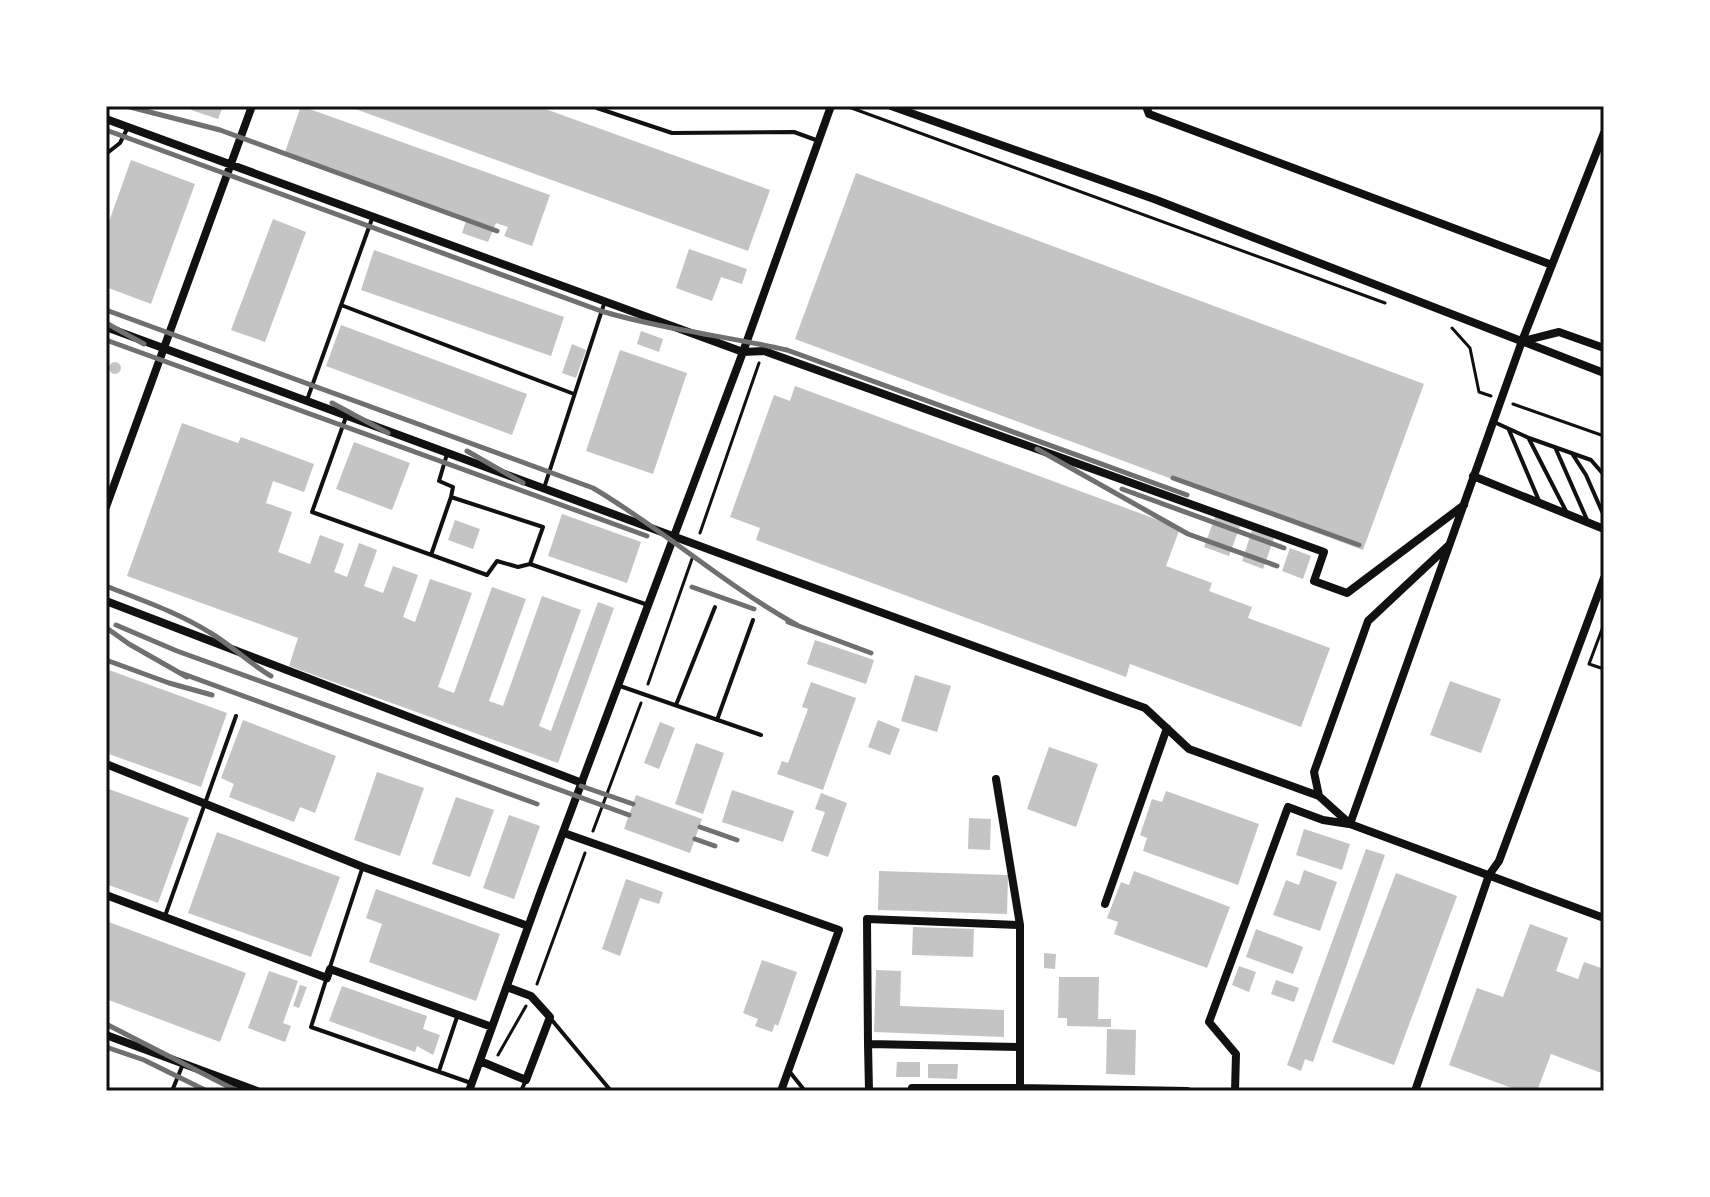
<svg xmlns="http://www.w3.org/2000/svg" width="1710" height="1197" font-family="'Libre Baskerville',serif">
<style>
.building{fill:#c4c4c4}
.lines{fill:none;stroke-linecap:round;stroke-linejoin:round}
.path{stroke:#111;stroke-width:3}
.service{stroke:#111;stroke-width:4}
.minor{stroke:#111;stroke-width:8}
.rail{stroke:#707070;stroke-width:5}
.neatline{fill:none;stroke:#111;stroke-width:3}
</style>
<rect width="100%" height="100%" fill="#fff"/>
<path class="building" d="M193,106H223L218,119L191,110Z
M301,106L550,195L532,246L504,236L508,227L496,223L488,242L462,233L466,221L284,155Z
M347,106H537L770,190L748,251Z
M131,160L195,184L151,304L106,287V230Z
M856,173L1424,384L1363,550L795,339Z
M273,219L306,232L265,342L231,330Z
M689,249L747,269L742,284L721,277L712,301L676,288Z
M374,250L564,317L551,356L361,290Z
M341,325L527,394L512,435L326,366Z
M641,331L663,339L659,352L637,344Z
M572,344L586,350L576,378L562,373Z
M620,350L687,373L653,474L586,451Z
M109 368a6 6 0 1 1 12 0a6 6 0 1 1-12 0Z
M795,386L1180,528L1166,566L1212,583L1209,591L1252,607L1248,618L1330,648L1301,727L1130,664L1126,677L756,540L760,528L730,517L774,395L790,401Z
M182,423L238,443L241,437L314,464L304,492L273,481L266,503L292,512L278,552L310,564L320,535L344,544L334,572L347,577L359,543L377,550L364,586L383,593L393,566L418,575L403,617L415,622L430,579L472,593L438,687L454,693L492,587L526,599L489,701L503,706L542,596L581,610L539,726L551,731L598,602L614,608L558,763L289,666L298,638L127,576Z
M354,442L410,463L392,510L336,489Z
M562,514L641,542L627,583L548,556Z
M1215,517L1240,526L1229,556L1204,547Z
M455,520L480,529L473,549L448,540Z
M1252,530L1274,538L1263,569L1242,561Z
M1290,548L1311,556L1303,579L1282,571Z
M815,640L874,660L866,684L807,664Z
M106,669L227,713L201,787L106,753Z
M915,675L951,686L937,732L901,721Z
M1450,681L1501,699L1481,753L1430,735Z
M811,682L856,698L823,790L777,774L782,761L788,763L808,709L802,707Z
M243,720L336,756L315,813L300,807L294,822L229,797L234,784L221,778Z
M878,720L900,729L890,755L868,747Z
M660,722L675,728L659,769L644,763Z
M696,743L724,753L703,814L675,804Z
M1049,747L1098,764L1076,827L1027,809Z
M377,772L424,788L400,856L354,840Z
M106,788L189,818L158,903L106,884Z
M732,790L794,811L783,842L722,822Z
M1166,791L1259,824L1238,885L1143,851L1147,838L1140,835L1152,799L1162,802Z
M821,793L847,803L828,857L811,851L825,812L815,809Z
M636,795L702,819L690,853L624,829Z
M456,797L494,810L470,877L432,864Z
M509,815L540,826L514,899L483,888Z
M969,818L991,819L990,850L968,849Z
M1304,829L1350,844L1342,870L1296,855Z
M217,832L340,877L311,957L188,913Z
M1366,849L1385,855L1313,1062L1305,1059L1301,1071L1287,1065Z
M1304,870L1337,882L1320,931L1273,915L1286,880L1299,885Z
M879,871L1008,875L1007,914L878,910Z
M1134,871L1230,907L1207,968L1114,934L1118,922L1107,918L1121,882L1129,885Z
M1396,873L1457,896L1394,1065L1332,1042Z
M626,879L663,892L659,904L640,898L620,956L602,949Z
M376,889L500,934L476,1001L369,962L382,924L366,918Z
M106,921L246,973L220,1042L106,999Z
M1530,924L1568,938L1556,971L1578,979L1584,962L1604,969V1074L1551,1054L1537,1091H1511L1512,1088L1449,1065L1477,988L1503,997Z
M913,927L974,929L973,957L912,955Z
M1256,929L1303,947L1293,974L1246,957Z
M1044,953L1056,954L1055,969L1044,968Z
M762,960L797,972L778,1026L775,1024L772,1032L755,1026L758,1019L743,1013Z
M1239,966L1256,972L1249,992L1232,985Z
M876,970L901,971L900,1006L1004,1010V1037L874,1032Z
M269,971L298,981L283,1023L291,1026L285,1042L248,1028Z
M1059,977H1099L1098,1019H1111V1027L1067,1026V1018H1058Z
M1276,980L1299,988L1294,1002L1271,994Z
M300,985L307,987L299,1008L293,1006Z
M342,986L427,1016L423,1029L440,1035L433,1055L417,1046L415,1052L329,1021Z
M1107,1029L1136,1030L1135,1075L1106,1074Z
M897,1062H920V1077H896Z
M928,1064H958L957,1079L928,1078Z"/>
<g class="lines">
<path class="path" d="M846,106L1385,303
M1452,328L1470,348L1479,392L1491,396
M1513,404L1604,436
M700,533L759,363
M1589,664L1604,624
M1589,664L1604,669
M648,684L693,556
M593,831L641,703
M537,984L585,853
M498,1055L526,1006"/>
<path class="service" d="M597,108L672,133L794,132L816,140
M106,154L120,143L127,129
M341,305L574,394
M307,400L373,216
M346,417L312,512L487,575L497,561L518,567L530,564L648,605
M1494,422L1529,438L1591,460L1604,475
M1509,430L1540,503
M1529,439L1567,513
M1555,447L1588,522
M447,454L439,481L453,487L451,497L543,527L530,564
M1573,455L1586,475L1604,516
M544,488L605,301
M431,555L451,497
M620,686L761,735
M676,705L715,607
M717,720L753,620
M165,916L236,716
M330,967L362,869
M326,980L311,1027L471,1083
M551,1019L611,1091
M439,1071L457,1017
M789,1071L805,1091
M172,1091L183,1064
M521,1091L526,1080"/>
<path class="minor" d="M891,106L1154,199L1604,373
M1146,106L1149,114L1552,265
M106,119L743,352L764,351L1324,552L1314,581L1347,593L1464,505
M1604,133L1522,341L1350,824L1604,918
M106,327L811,587L1145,708L1189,749L1319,796L1350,824
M1523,341L1559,332L1604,348
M1473,476L1604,529
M106,507L252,106
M106,601L582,783
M106,764L363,867L528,926
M996,779L1020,925
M1319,796L1314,772L1368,621L1448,546
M564,833L839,930L781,1091
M106,895L327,978L330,969L492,1027
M1105,904L1167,728
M106,1035L257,1091
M868,1044L869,1091
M1020,1047L868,1044L867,919L1020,925V1088L1187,1091
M480,1061L526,1080L550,1017L531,996L507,987
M912,1088H1020V1090
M469,1091L541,891L743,352L831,106
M1235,1091L1236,1054L1209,1022L1288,807L1323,820L1349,824
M1415,1091L1489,875L1499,861L1604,578"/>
<path class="rail" d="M126,106L220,130L497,231
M106,130L601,311C662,329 725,336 787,350L1187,495
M106,310L593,488C664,530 725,585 797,625
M106,323L144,344
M106,340L647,536
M332,403L388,433
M1037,449L1188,534L1277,566
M467,451L523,483
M1173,478L1359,545
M1122,489L1284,548
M106,586C141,600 177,612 209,632C231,645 249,663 271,676
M692,587L754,609
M788,622L871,653
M116,625L177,651L629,815
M108,629L129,644L187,677
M106,660L169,683L212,695
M178,672L537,804
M581,786L633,804
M700,827L737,840
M695,839L715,846
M106,1024L237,1091
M106,1047L144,1060L207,1091"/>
</g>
<rect width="1710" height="1197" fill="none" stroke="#ffffff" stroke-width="216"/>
<rect x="108" y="108" width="1494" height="981" class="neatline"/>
</svg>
